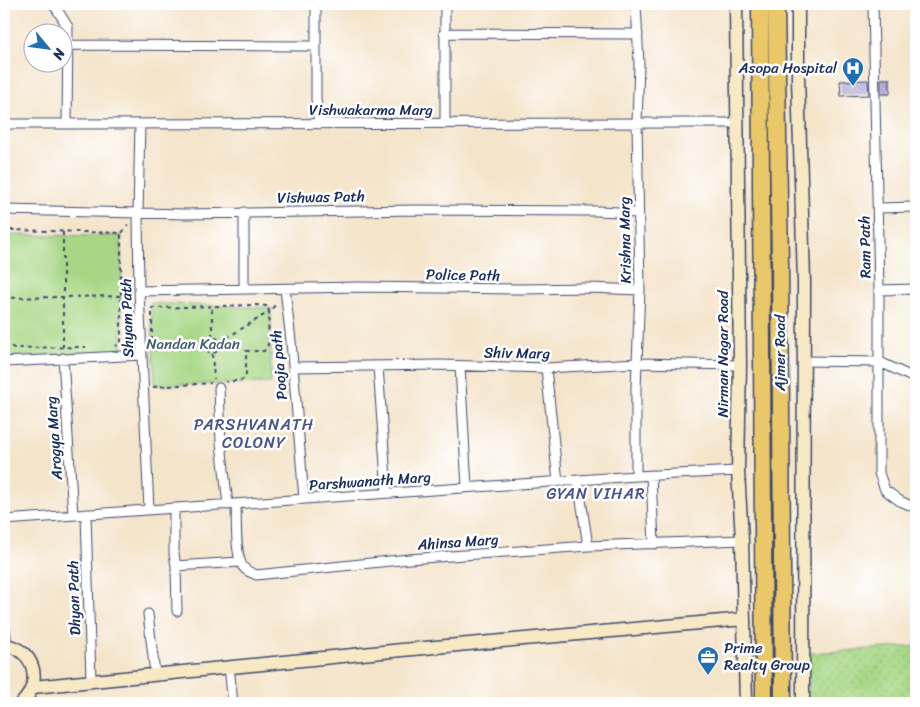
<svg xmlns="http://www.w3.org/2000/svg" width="920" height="707" font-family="Sriracha,sans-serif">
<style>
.grass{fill:url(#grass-dots);stroke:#618372}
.park{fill:#a7d785;stroke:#618372}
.building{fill:url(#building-back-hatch)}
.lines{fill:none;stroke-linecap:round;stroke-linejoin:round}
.street-casing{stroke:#3c4a6e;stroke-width:11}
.secondary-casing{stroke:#3c4a6e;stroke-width:15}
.highway-casing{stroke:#3c4a6e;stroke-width:19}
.path{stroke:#3c4a6e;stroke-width:2;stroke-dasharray:4 4;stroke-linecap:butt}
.street{stroke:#fff;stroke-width:9}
.secondary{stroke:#f7e9c3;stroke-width:12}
.highway{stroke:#eac769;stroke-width:16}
.labels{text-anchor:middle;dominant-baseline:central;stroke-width:5;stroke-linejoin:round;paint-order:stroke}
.poi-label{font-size:15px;fill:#1b2f5e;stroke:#fff;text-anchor:end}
.street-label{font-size:15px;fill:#1b2f5e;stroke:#fff}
.park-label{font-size:15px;fill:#45616a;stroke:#fff}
.neighbourhood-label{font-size:16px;letter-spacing:1px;fill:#4b5687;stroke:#fff}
</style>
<defs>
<pattern id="grass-dots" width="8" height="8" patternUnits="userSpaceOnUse" patternTransform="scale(1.25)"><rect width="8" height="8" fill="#a7d785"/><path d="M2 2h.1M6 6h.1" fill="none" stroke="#8fb975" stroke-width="1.8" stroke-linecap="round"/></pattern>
<pattern id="building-back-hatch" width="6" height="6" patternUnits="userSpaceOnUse" patternTransform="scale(1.25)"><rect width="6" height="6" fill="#a59ed4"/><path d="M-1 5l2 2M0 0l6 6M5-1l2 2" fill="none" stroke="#8681af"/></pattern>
</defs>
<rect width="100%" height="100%" fill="#fff"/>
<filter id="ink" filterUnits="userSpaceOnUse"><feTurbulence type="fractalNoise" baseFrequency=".02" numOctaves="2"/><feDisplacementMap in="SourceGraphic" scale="10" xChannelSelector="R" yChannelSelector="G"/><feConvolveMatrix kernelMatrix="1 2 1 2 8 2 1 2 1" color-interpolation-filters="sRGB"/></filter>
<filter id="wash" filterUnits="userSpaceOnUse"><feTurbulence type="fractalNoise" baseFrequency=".0096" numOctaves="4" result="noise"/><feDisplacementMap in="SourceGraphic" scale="20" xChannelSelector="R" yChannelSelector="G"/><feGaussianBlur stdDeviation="1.12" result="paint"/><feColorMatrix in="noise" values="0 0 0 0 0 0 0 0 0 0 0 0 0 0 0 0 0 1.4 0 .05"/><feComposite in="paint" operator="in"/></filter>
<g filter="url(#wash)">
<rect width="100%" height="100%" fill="#f4e4ca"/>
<path class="grass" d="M916,646V703H807L810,653Z"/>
<path class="park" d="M4,235L121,236L122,352L4,357Z
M151,303L271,308V383L155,385Z"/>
<g id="blocks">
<path class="building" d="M881,79H890V94H881Z
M868,80L869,95L841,96L840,81Z"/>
</g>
</g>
<g filter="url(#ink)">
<use href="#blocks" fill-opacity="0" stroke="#3c4a6e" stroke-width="1"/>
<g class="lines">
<g class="street-casing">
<path id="street" d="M52,4L56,8L68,27L67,124
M316,4V99L319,124
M445,4V124
M873,4L879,290V473L885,490L900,501L916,508
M444,33L638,34
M68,45L316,46
M4,124L738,123
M140,124L138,213L139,291L149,510
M878,208L916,207
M4,210L185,214L415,210L598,211L638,213
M244,289V212
M285,289L291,341L304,499
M879,290L916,289
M139,291L359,287L522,289L589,288L640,290
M63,358L73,515
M804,361L880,362L916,379
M4,362L142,355
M378,366L387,493
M460,366L467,488
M293,367L440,365L546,368L637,363L740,365
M546,368L558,482
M219,388L221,443L228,505
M651,475L654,544
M636,476V388L640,290L637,122L639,64L636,4
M578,480L588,546
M236,504C237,519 234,560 245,569C248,572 253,573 256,575L409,559L588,546L742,540
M174,509V554L176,566L240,562
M86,514L91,680
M4,520L636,476L738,471
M176,566L177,611
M148,614L155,674
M4,622L7,645
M229,667L233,703"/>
</g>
<g class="secondary-casing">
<path id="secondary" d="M736,4L740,365L738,471L742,540L746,703
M798,4V77L804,282L803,703
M4,645C35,649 43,682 22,703
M33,687L402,650L744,619"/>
</g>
<g class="highway-casing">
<path id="highway" d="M760,4L764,703
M776,4L780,264L783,703"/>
</g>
<path class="path" d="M63,232V347
M122,233L128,225
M4,234L9,230H12L121,233V342L116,346
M4,286L5,343L14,348L86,347
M4,298L121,296
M204 345a8 8 0 1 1 16 0a8 8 0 1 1-16 0Z
M212,337V307
M152,341V308L254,305L268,306L269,312L276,304
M220,342L269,312L268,345L264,351H246V374L242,380L226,382
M152,350L204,347
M212,354L214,379
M153,387L211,383"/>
<use href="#street" class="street"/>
<use href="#secondary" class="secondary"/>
<use href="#highway" class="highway"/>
</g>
</g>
<defs>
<g id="hospital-pin" transform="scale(1.125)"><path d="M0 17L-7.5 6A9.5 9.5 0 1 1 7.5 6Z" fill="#1f6fb2" stroke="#fff"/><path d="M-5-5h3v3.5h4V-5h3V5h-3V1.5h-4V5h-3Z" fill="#fff"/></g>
<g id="office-pin" transform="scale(1.125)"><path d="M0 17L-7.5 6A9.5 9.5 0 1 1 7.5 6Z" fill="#1f6fb2" stroke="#fff"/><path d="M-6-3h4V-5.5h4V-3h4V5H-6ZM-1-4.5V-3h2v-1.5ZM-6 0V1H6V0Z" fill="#fff"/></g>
</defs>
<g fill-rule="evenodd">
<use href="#hospital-pin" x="853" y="68"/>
<use href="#office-pin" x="708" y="657"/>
</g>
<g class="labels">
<g class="poi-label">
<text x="837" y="68">Asopa Hospital</text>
<text x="724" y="648" text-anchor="start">Prime<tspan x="724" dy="17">Realty Group</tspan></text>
</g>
<g class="street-label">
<text x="371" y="110">Vishwakarma Marg</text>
<text transform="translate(321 197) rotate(-1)">Vishwas Path</text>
<text transform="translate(625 240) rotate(-91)">Krishna Marg</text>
<text transform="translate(865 247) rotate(-91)">Ram Path</text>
<text transform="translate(463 275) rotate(1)">Police Path</text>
<text transform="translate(127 318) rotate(-92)">Shyam Path</text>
<text transform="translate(517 353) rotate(1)">Shiv Marg</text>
<text transform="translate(780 353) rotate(-90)">Ajmer Road</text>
<text transform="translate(723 354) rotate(-90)">Nirman Nagar Road</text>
<text transform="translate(279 365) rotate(-95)">Pooja path</text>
<text transform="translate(54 438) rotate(-94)">Arogya Marg</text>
<text transform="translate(370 481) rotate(-4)">Parshwanath Marg</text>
<text transform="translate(458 542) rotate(-4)">Ahinsa Marg</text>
<text transform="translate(74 598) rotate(-92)">Dhyan Path</text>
</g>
<g class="park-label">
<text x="193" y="344">Nandan Kadan</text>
</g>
<g class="neighbourhood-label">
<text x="254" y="424">PARSHVANATH<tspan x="254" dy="18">COLONY</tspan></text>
<text x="596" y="493">GYAN VIHAR</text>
</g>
</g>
<rect width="920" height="707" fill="none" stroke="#fff" stroke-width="20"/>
<g transform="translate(48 48) rotate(119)"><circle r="24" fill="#ffffff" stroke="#a4acbf"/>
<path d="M0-4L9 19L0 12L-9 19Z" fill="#1f6fb2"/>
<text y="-8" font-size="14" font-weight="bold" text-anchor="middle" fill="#1b2f5e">N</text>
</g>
</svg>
